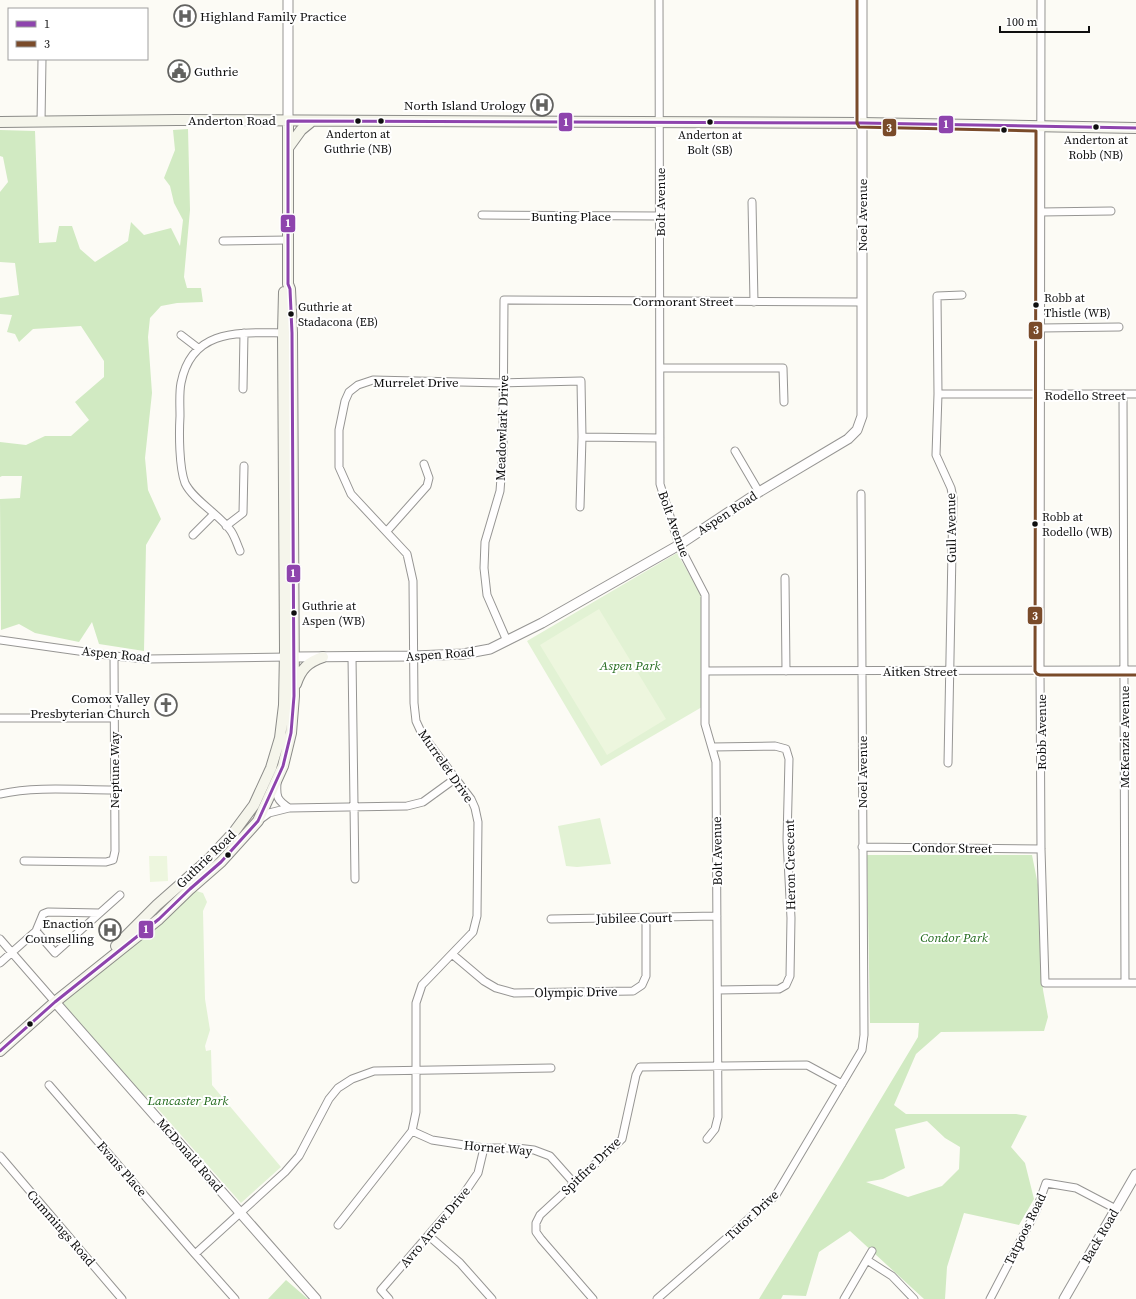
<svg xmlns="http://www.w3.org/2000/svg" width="1136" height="1299" font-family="'Source Serif 4',serif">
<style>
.green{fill:#e2f2d4}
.forest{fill:#d1eac2;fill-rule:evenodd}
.pitch{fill:#edf6de}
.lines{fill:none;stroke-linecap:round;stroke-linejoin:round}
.minor-casing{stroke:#969593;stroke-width:9}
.tertiary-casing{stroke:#969593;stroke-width:11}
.secondary-casing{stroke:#8c8c89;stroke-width:12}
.minor{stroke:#fffefe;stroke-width:7}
.tertiary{stroke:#fffefe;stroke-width:9}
.secondary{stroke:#f5f5eb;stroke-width:10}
.bus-1-casing{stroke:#fff;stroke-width:6}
.bus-2-casing{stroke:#fff;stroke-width:6}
.bus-1{stroke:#8e44ad;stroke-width:3}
.bus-2{stroke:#7a4b2a;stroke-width:3}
.bus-dot{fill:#0f0f0f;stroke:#fff;stroke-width:1.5}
.labels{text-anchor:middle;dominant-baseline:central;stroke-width:4;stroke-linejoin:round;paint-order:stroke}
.bus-label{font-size:12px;fill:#0f0f0f;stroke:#fff;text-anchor:start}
.poi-label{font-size:13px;fill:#0f0f0f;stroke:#fff;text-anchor:end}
.street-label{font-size:13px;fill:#0f0f0f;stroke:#fff}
.park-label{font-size:13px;font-style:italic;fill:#226a1c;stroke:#fff}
.line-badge{stroke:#fff;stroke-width:1.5}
.badge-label{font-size:11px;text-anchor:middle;font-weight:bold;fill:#fff}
</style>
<rect width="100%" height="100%" fill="#fcfbf5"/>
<path class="green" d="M677,553L703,598L702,707L601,766L527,641Z
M600,818L611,864L577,867L566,866L558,826Z
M190,889L203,893L207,902L203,911L205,999L210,1030L205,1046L206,1051L211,1050L212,1085L281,1167L241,1203L151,1101L145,1105L55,1002Z"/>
<path class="forest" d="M188,129L190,210L184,277L187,288H201L203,302L177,303L161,306L150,318L148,337L152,393L145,458L148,490L161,519L146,545L144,651L99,644L92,622L79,642L35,633L19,624L1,630L0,499L20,498L22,476H2L0,477V442L26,445L45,436H71L89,420L75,402L104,377V361L81,326L33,329L19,342L15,334L7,332L12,315L0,314V298L19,295L15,263L0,262V192L8,182L3,157L0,156V130L35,131L39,243L56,242L59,226H72L80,249L95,262L128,241L131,222L144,235L171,228L180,246L183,220L174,203L170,186L164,178L175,150L173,130Z
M867,855H1032L1039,890L1043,990L1048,1017L1044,1031L941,1032L916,1054L894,1105L906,1114H1016L1027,1116L1011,1147L1025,1163L1034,1199L1019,1225L964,1213L947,1267L945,1299H924L850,1231L819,1252L806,1296L783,1295L781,1299H759L840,1167L918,1037L919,1023H870ZM927,1121L945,1138L960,1147L959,1169L942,1186L908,1197L866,1182L883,1179L905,1168L895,1129Z
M286,1280L308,1299H268Z"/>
<path class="pitch" d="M599,609L666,719L607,755L540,645Z
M149,856H167L168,881L150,882Z"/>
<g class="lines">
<g class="minor-casing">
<path id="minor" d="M659,0L660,484L679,545L705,595V724L716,762L718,1117L715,1129L707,1139
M1041,0L1040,670L1041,849L1045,983H1136
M41,122L42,59
M752,202L754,302
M1041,212L1111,211
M482,215L660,216
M223,241L288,240
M1041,328L1119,327
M181,335L198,348
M660,368H783L784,402
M243,389L244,333
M938,394H1136
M1123,395L1125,983
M735,451L759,492
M580,507L582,437
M226,526L243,513L244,466
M387,531L427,486L429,478L424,464
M193,535L214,514
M240,551C237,544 235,537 231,531C220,515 193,500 185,483C179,467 179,433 180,416C180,405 179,393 181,383C192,326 243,333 287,333
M785,578L786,671
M0,640L114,656L147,659L289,657
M507,641L487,595L484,568L485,542L500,491L503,451L504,300L861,302
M352,657L355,879
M705,671L1136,670
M0,718H114
M712,747L775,746L786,749L789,759L787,840L791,918L790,976L786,985L779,989L718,990
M948,763L953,498L951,488L936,455L938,394L937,296L962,295
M277,783C276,797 277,800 289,808
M0,794C36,786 77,790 114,790
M258,821L269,813L289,808L407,806L423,802L456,778
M862,847L1041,849
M24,861L106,862L113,860L115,851L114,656
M551,919L717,916
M36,931L55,953L120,895
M0,939L55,1002
M452,954L484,981L496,988L514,993L633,991L642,985L646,976V918
M0,963L36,931L43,914L48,912L99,913
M49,1085L195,1254
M412,1131L432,1140L484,1148H517L534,1150L550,1156L574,1183
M0,1156L122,1299
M338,1225L412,1131L416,1112V1003L422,985L473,932L477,916L478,822L475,808L471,799L422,734L416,721L414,703L413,581L407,554L351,494L339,467V430L345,401L349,392L358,385L373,380L503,383L581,381L582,437L660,438
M429,1236L460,1263L492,1299
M867,1260L892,1276L914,1299
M235,1299L195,1254L285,1172L299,1156L329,1099L338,1088L352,1079L374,1071L551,1068
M389,1299L381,1290L463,1195L478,1173L484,1148
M593,1299L541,1239L536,1232V1223L540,1215L622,1139L636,1075L640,1067L807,1065L842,1084
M657,1299L776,1195L862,1050L864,1035L861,494
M844,1299L872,1251
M990,1299L1036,1211L1046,1183L1076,1188L1116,1209"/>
</g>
<g class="tertiary-casing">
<path id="tertiary" d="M288,121V0
M294,657L414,656L463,654L490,649L542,623L679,545L759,492L848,439L857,430L862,416V0
M55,1002L316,1299
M1064,1299L1136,1174"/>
</g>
<g class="secondary-casing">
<path id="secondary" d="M0,122L177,120L862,123L1136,128
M288,148L301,130L312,121
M296,684C301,669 308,662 323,657
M116,946L157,905L208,860L234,832L254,805L271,768L280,738L284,705L285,650L283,333L284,292
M0,1051L55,1002L159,919L190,889L221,862L258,821L283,766L291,733L294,696L292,333L290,289L288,284V121"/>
</g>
<use href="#minor" class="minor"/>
<use href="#tertiary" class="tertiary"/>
<use href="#secondary" class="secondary"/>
<g class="bus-1-casing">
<path id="bus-1" d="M0,1051L55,1002L159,919L190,889L221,862L258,821L283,766L291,733L294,696L292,333L290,289L288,284V121L862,123L1136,128"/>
</g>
<g class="bus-2-casing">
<path id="bus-2" d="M857,0V123L859,127L1036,131L1035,671L1037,674L1040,675H1136"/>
</g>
<use href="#bus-1" class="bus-1"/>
<use href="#bus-2" class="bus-2"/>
</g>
<defs>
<g id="hospital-ring" transform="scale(1.15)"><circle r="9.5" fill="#fff" stroke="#626260" stroke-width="1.5"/><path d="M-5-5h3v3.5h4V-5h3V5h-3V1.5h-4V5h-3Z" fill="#626260"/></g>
<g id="civic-ring" transform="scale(1.15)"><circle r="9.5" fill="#fff" stroke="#626260" stroke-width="1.5"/><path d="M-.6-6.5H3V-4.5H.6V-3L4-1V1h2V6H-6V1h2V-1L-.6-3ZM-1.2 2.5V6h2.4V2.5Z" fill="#626260"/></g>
<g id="church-ring" transform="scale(1.15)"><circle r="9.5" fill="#fff" stroke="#626260" stroke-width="1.5"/><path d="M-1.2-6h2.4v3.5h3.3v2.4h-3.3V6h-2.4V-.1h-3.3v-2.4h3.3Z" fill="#626260"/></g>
</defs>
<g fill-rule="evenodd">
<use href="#hospital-ring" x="185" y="16"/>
<use href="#civic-ring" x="179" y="71"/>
<use href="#hospital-ring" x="542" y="105"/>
<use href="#church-ring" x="166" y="705"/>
<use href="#hospital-ring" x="110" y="930"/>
</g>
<g class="bus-dot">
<circle cx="358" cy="121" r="3.5"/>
<circle cx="381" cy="121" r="3.5"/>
<circle cx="710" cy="122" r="3.5"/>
<circle cx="1096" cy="127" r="3.5"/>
<circle cx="1004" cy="130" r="3.5"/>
<circle cx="1036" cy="305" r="3.5"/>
<circle cx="291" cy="314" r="3.5"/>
<circle cx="1035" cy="524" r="3.5"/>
<circle cx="294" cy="613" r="3.5"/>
<circle cx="228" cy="855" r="3.5"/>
<circle cx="30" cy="1024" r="3.5"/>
</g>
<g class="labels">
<g class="bus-label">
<text x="358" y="134" text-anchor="middle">Anderton at<tspan x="358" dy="15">Guthrie (NB)</tspan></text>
<text x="710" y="135" text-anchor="middle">Anderton at<tspan x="710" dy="15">Bolt (SB)</tspan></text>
<text x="1096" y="140" text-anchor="middle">Anderton at<tspan x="1096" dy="15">Robb (NB)</tspan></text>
<text x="1044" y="298">Robb at<tspan x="1044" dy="15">Thistle (WB)</tspan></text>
<text x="298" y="307">Guthrie at<tspan x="298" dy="15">Stadacona (EB)</tspan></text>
<text x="1042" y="517">Robb at<tspan x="1042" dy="15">Rodello (WB)</tspan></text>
<text x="302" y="606">Guthrie at<tspan x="302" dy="15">Aspen (WB)</tspan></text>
</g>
<g class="poi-label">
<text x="200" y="16" text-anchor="start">Highland Family Practice</text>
<text x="194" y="71" text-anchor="start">Guthrie</text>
<text x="526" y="105">North Island Urology</text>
<text x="150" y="698">Comox Valley<tspan x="150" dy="15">Presbyterian Church</tspan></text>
<text x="94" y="923">Enaction<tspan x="94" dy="15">Counselling</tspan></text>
</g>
<g class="street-label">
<text x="232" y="120">Anderton Road</text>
<text transform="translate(660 202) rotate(-90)">Bolt Avenue</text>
<text transform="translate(862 215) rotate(-90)">Noel Avenue</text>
<text x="571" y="216">Bunting Place</text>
<text x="683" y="301">Cormorant Street</text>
<text x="416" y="382">Murrelet Drive</text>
<text x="1085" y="395">Rodello Street</text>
<text transform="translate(502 428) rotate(-88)">Meadowlark Drive</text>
<text transform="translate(727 513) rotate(-33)">Aspen Road</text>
<text transform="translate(674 524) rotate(70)">Bolt Avenue</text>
<text transform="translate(951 528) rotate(-91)">Gull Avenue</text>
<text transform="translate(116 654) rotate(6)">Aspen Road</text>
<text transform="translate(440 654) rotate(-4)">Aspen Road</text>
<text x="920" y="671">Aitken Street</text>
<text transform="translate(1041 732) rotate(-90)">Robb Avenue</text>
<text transform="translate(1124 737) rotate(-90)">McKenzie Avenue</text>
<text transform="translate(446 766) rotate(55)">Murrelet Drive</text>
<text transform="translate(114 770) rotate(-90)">Neptune Way</text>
<text transform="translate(862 772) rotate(-90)">Noel Avenue</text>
<text transform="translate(952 848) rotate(1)">Condor Street</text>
<text transform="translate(717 851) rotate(-91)">Bolt Avenue</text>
<text transform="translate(206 859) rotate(-44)">Guthrie Road</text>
<text transform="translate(790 865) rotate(-91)">Heron Crescent</text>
<text transform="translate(634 918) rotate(-1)">Jubilee Court</text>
<text transform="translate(576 992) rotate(-1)">Olympic Drive</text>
<text transform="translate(498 1148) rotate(5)">Hornet Way</text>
<text transform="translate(190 1155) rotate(49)">McDonald Road</text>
<text transform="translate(591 1166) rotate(-44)">Spitfire Drive</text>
<text transform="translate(122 1169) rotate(49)">Evans Place</text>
<text transform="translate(752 1215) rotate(-43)">Tutor Drive</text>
<text transform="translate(435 1227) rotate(-50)">Avro Arrow Drive</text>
<text transform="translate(61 1228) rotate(49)">Cummings Road</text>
<text transform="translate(1025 1229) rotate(-64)">Tatpoos Road</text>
<text transform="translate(1100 1236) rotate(-60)">Back Road</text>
</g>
<g class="park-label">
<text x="630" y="665">Aspen Park</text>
<text x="954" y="937">Condor Park</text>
<text x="188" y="1100">Lancaster Park</text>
</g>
</g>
<g class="line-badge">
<rect x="558" y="112" width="15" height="20" rx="4" fill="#8e44ad"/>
<rect x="938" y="115" width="16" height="19" rx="4" fill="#8e44ad"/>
<rect x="882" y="118" width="15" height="19" rx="4" fill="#7a4b2a"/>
<rect x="280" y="214" width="16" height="19" rx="4" fill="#8e44ad"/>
<rect x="1028" y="321" width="15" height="19" rx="4" fill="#7a4b2a"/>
<rect x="286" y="564" width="15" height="19" rx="4" fill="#8e44ad"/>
<rect x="1027" y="606" width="16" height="19" rx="4" fill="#7a4b2a"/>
<rect x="138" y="920" width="16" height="19" rx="4" fill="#8e44ad"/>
</g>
<g class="badge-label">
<text x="566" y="126">1</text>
<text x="946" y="128">1</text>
<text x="889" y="132">3</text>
<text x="288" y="227">1</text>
<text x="1036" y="334">3</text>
<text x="293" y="577">1</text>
<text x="1035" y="620">3</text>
<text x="146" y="933">1</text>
</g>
<rect x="8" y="8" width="140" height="52" fill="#ffffff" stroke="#9f9f9f"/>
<rect x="16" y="21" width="20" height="6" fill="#8e44ad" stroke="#9f9f9f"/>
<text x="44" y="28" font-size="12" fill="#0f0f0f">1</text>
<rect x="16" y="41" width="20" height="6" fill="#7a4b2a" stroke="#9f9f9f"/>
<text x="44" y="48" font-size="12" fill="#0f0f0f">3</text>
<path d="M1000 26v6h89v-6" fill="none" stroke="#0f0f0f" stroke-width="2"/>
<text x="1006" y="26" font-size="12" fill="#0f0f0f" stroke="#ffffff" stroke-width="3" paint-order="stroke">100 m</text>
</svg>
